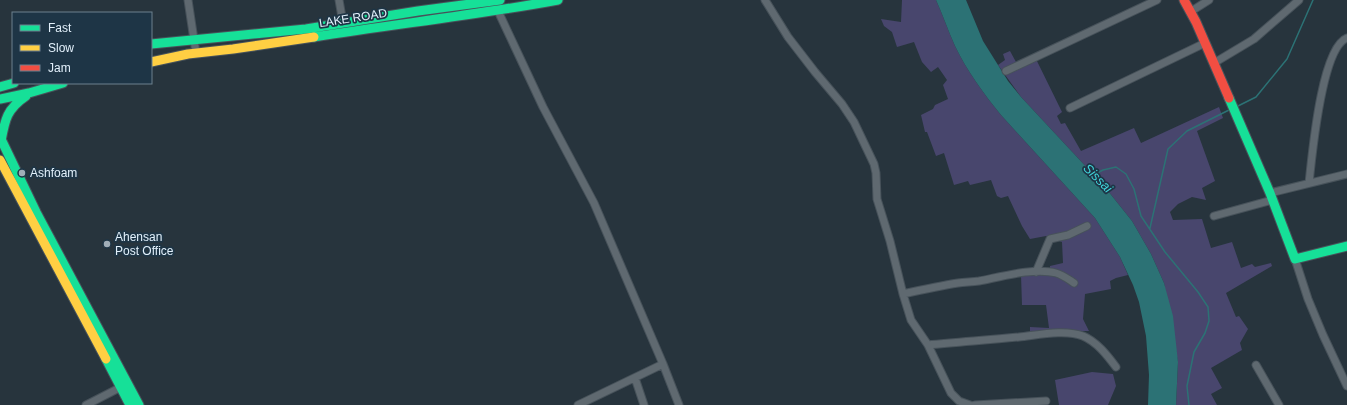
<svg xmlns="http://www.w3.org/2000/svg" width="1347" height="405" font-family="Arial,sans-serif">
<style>
.green{fill:#48466d}
.water{fill:#2c7275}
.lines{fill:none;stroke-linecap:round;stroke-linejoin:round}
.stream{stroke:#2c7275;stroke-width:1.5}
.street-casing{stroke:#47525a;stroke-width:9}
.fast-casing{stroke:#47525a;stroke-width:11}
.slow-casing{stroke:#47525a;stroke-width:11}
.jam-casing{stroke:#47525a;stroke-width:11}
.street{stroke:#5f6970;stroke-width:7}
.fast{stroke:#16e098;stroke-width:9}
.slow{stroke:#ffcf43;stroke-width:9}
.jam{stroke:#f24e42;stroke-width:9}
.poi-dot{fill:#a1aeb8;stroke:#1e3546;stroke-width:1.5}
.labels{text-anchor:middle;dominant-baseline:central;stroke-width:3.5;stroke-linejoin:round;paint-order:stroke}
.street-label{font-size:12px;fill:#e2f0fb;stroke:#1e3546}
.poi-label{font-size:12px;fill:#e2f0fb;stroke:#1e3546;text-anchor:start}
.water-label{font-size:13px;font-style:italic;fill:#41d6db;stroke:#1e3546}
</style>
<rect width="100%" height="100%" fill="#27343d"/>
<path class="green" d="M902,0H936C943,15 948,31 955,46C967,71 984,94 1001,115L1095,218L1120,257L1128,275L1116,278L1110,281L1111,289L1085,294L1083,319L1089,331H1030V327L1049,328L1046,305H1022L1021,275L1037,274L1050,275V266L1063,263L1062,242L1046,236L1030,239L1022,226L1008,196L1001,198L997,196L991,180L970,185L968,181L954,185L944,153L936,156L927,132H925L921,115L933,109L935,105L948,99L943,85L947,80L938,67L931,72L922,62L914,42L897,47L892,32L884,26L881,19L901,22Z
M1010,51L1016,62L1034,55L1062,112L1057,116L1061,124L1065,123L1081,151L1134,128L1141,143L1219,107L1223,118L1197,131L1215,181L1202,188L1206,200L1192,197L1178,204L1170,212L1173,220L1202,219L1211,248L1232,242L1241,268L1252,264L1255,267L1271,263L1272,266L1226,293L1236,317L1239,316L1248,329L1240,343L1242,350L1211,368L1222,388L1211,394L1217,405H1176L1178,362L1164,283L1151,254L1132,221L1104,186L1021,97L998,65L1005,60L1003,54Z
M1092,372L1113,374L1116,386L1108,405H1059L1055,380Z"/>
<path class="water" d="M936,0H966L983,41L1008,81L1021,97L1104,186L1132,221L1151,254L1164,283L1173,316L1178,362L1176,405H1148L1149,375L1146,336L1139,302L1133,285L1120,257L1095,218L1001,115C984,94 967,71 955,46C948,31 943,15 936,0Z"/>
<g class="lines">
<path class="stream" d="M1236,107L1256,97L1287,59L1313,0
M1093,175L1103,170L1116,167L1126,174L1134,189L1141,216L1165,252L1198,292L1208,307L1209,321L1205,333L1194,352L1187,386L1189,405
M1150,228L1168,149L1187,131L1231,109"/>
<g class="street-casing">
<path id="street" d="M188,0L196,53
M339,0L343,23
M765,0L788,37L815,72L842,104L854,122L874,164L876,173L877,199L890,241L903,294C921,290 939,286 958,283C965,282 972,282 979,281C1000,277 1035,267 1056,273C1063,275 1068,279 1074,283
M498,11L543,107L594,203L663,364L578,405
M1190,12L1209,0
M1214,63L1254,39L1299,0
M1006,71L1157,0
M1070,108L1205,43
M1309,183C1312,157 1321,48 1347,38
M1270,193L1347,174
M1214,216L1272,200
M1295,259L1308,299L1323,335L1347,386
M1036,272L1050,239L1068,235L1087,226
M903,294L911,320L928,345L951,393L959,401L970,405
M928,345C958,342 989,340 1019,337C1038,335 1065,329 1083,336C1097,342 1107,355 1116,367
M663,364L679,405
M1256,365L1279,405
M635,378L644,405
M86,405L125,385
M975,405L1046,401"/>
</g>
<g class="fast-casing">
<path id="fast" d="M314,37C395,24 477,15 558,0
M151,44L306,29L418,11L500,0
M0,87L14,83
M1229,98L1270,193L1295,259L1347,246
M0,99L29,93L63,83
M0,137L36,212L139,405
M1,141C5,119 7,109 26,96
M106,359L130,405"/>
</g>
<g class="slow-casing">
<path id="slow" d="M151,62L188,54L233,49L314,37
M0,160L106,359"/>
</g>
<g class="jam-casing">
<path id="jam" d="M1184,0L1196,22L1229,98"/>
</g>
<use href="#street" class="street"/>
<use href="#fast" class="fast"/>
<use href="#slow" class="slow"/>
<use href="#jam" class="jam"/>
</g>
<g class="poi-dot">
<circle cx="22" cy="173" r="4"/>
<circle cx="107" cy="244" r="4"/>
</g>
<g class="labels">
<g class="street-label">
<text transform="translate(353 18) rotate(-9)">LAKE ROAD</text>
</g>
<g class="poi-label">
<text x="30" y="173">Ashfoam</text>
<text x="115" y="237">Ahensan<tspan x="115" dy="14">Post Office</tspan></text>
</g>
<g class="water-label">
<text transform="translate(1098 178) rotate(45)">Sissai</text>
</g>
</g>
<rect x="12" y="12" width="140" height="72" fill="#1e3546" stroke="#6c808e"/>
<rect x="20" y="25" width="20" height="6" fill="#16e098" stroke="#6c808e"/>
<text x="48" y="32" font-size="12" fill="#e2f0fb">Fast</text>
<rect x="20" y="45" width="20" height="6" fill="#ffcf43" stroke="#6c808e"/>
<text x="48" y="52" font-size="12" fill="#e2f0fb">Slow</text>
<rect x="20" y="65" width="20" height="6" fill="#f24e42" stroke="#6c808e"/>
<text x="48" y="72" font-size="12" fill="#e2f0fb">Jam</text>
</svg>
